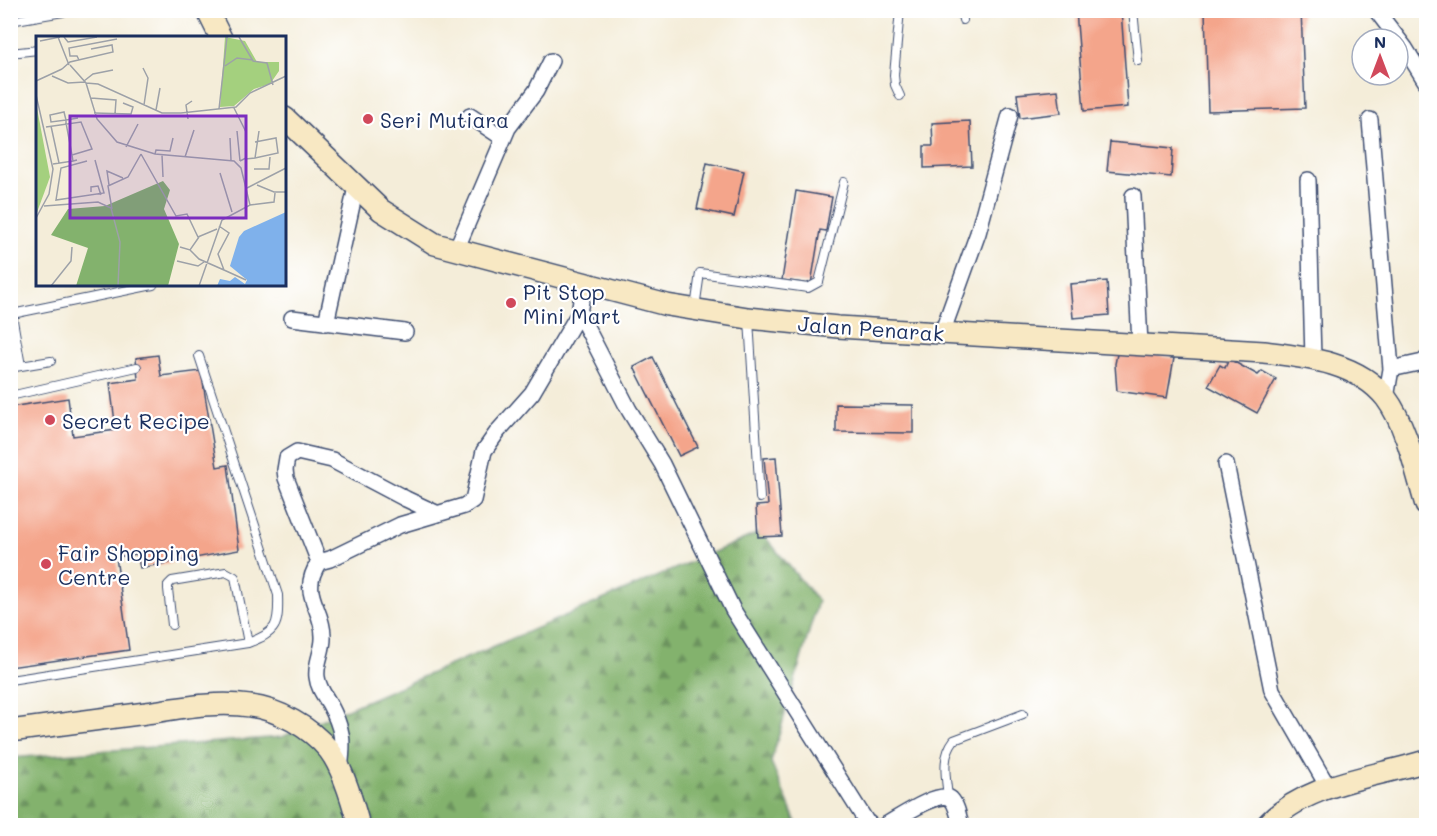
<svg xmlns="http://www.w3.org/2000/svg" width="1437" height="836" font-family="Mali,sans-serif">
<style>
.forest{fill:url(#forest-firs);stroke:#4f7066;stroke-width:1.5}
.building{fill:#f4a58b}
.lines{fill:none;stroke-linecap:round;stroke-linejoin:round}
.lane-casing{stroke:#3c4c70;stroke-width:10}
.street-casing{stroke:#3c4c70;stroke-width:18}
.secondary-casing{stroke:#3c4c70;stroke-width:24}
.lane{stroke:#fff;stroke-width:8}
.street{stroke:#fff;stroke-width:15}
.secondary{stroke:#f8e8c3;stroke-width:21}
.poi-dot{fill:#d1495b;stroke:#fff;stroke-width:2}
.labels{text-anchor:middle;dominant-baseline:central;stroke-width:4.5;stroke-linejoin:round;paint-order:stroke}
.poi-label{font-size:21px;fill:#1b2f5e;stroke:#fff;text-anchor:start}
.street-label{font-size:21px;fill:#1b2f5e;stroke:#fff}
.inset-road{fill:none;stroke:#9da1a8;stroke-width:1.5}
.view{fill:#7b2cbf;fill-opacity:0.15;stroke:#7b2cbf;stroke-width:3}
.inset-edge{fill:none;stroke:#1b2f5e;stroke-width:3}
</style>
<defs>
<pattern id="forest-firs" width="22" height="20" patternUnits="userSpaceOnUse" patternTransform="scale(1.5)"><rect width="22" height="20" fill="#83b26d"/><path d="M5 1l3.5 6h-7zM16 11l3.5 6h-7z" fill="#6a915d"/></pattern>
</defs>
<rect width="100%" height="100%" fill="#fff"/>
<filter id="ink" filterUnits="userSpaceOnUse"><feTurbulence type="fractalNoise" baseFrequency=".0167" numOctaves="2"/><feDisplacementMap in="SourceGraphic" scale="12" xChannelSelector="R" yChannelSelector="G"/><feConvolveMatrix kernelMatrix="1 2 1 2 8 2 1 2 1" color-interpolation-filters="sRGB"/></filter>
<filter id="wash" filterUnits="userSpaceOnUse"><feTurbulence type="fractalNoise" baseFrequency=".008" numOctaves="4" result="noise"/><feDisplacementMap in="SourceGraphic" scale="24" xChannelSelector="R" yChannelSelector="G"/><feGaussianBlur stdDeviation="1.35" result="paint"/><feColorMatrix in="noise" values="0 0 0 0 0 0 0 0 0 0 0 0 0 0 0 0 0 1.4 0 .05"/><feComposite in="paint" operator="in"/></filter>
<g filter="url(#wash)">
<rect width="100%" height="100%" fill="#f4edd9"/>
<path class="forest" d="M761,532L818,601L771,762L797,825L11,826V758L282,737Z"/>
<g id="blocks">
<path class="building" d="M1076,10H1121L1128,107L1084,111Z
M1205,10H1301L1305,108L1208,111Z
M1058,90L1061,113L1020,118L1017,94Z
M970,121L972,166L924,168V146H933L932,123Z
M1110,142L1173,148L1171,177L1107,171Z
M707,163L744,171L734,217L697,209Z
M796,191L832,197L826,231L820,230L811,284L782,280Z
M1107,281L1109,315L1073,318L1070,284Z
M1118,349L1174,358L1167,398L1117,391L1115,364Z
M158,355L161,376L201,371L217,467L228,465L239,550L140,568L137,554L116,557L129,650L10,667V407L68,398L73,436L116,430L110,383L138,379L136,358Z
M653,357L698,447L679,456L634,367Z
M1229,359L1258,375L1262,371L1276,379L1257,413L1208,386L1220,365L1225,368Z
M836,404L913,405V433L836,432Z
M776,457L782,536L758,537L756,506L768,505L764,458Z"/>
</g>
</g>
<g filter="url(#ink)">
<use href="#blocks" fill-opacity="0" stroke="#3c4c70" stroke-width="1.5"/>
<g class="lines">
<g class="lane-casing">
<path id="lane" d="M900,10L894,75L895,85L900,96
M961,10L963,20
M1133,10L1138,61
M10,21L63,12
M10,53L38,50
M10,303L21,366L51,361
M695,308L700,273L808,288L819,282L844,182
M12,314L153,285
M749,320L760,498
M10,368L21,366
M10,396L137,367
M172,625L168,589V585L172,581L226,572L235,577L248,643
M10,680L248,643C277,632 279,626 278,595L199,356
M948,797C946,777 941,757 954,740L1023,714"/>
</g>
<g class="street-casing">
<path id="street" d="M1376,10L1405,48L1426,82
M470,116L503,138
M1370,120L1391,369L1386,398
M1308,180L1313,358
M1133,196L1140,345
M456,250L508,128L536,91L551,61
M579,313L629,410L662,464L733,610L866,821L872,826
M292,318L405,332
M326,323L356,187
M942,333L978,233L1010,115
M1391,369L1423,362L1426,359
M1226,464L1272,690L1328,787
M319,562L286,478L285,470L287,458L297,452L332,460L406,499L438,514
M340,769C344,740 343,729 329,703C324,695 318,687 317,677C315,663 324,650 323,636C323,607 298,594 319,562L330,559L400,525L464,506L473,500L484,451L498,431L532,393L579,313L584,283
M884,826C897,819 940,789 951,799C957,805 959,818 961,826"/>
</g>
<g class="secondary-casing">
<path id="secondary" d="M207,10L221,38
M285,118L381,210L435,244L667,305L748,318L838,327L1264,352C1305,357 1358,362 1386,398C1407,426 1416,472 1426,505
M10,731C56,725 101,719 146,713C180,708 216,701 250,706C278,709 311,728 329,750C343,768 353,803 359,826
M1266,826C1306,782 1373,778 1426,761"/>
</g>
<use href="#lane" class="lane"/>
<use href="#street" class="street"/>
<use href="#secondary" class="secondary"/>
</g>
</g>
<g class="poi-dot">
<circle cx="368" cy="119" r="6"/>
<circle cx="511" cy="303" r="6"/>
<circle cx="50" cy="420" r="6"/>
<circle cx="46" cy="564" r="6"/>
</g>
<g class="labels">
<g class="poi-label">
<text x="380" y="119">Seri Mutiara</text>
<text x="523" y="291">Pit Stop<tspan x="523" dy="24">Mini Mart</tspan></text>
<text x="62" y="420">Secret Recipe</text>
<text x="58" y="552">Fair Shopping<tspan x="58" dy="24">Centre</tspan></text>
</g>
<g class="street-label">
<text transform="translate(871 328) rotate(4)">Jalan Penarak</text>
</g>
</g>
<g transform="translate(36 36)">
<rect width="250" height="250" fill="#f4edd9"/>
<path d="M0,67L14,141L0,179Z" fill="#a4d07e"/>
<path d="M127,145L134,154L128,173L143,208L132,250H40L52,212L15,199L32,173L69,170Z" fill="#83b26d"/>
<path d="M189,1L209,5L221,26H243V35L234,48L218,53L198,70L184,71Z" fill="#a4d07e"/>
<path d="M250,176V250H181L184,243L194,245L199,241L209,248L211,244L194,230L203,201L208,195Z" fill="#7fb1eb"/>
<path class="inset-road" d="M22,1L33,29M28,1L32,6L61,1M203,1L217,25L231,27L237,49M4,5L24,1M43,24L41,20H34L33,12L81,3M34,29L50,47L61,83L81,106L119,118L198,125L205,132L214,169M189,30L201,22L217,24M107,32L112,42L108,69M26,33L34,26L77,16L76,9L55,13M16,40L32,47L49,46M0,45L26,33M48,45L57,38L77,34M50,47L62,48L126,77H145L200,71L214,57L250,40M0,59L17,133L13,158L0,182M55,62L80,64L79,78M198,72L210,96V122L204,125M183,73L191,1M120,74L124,52M58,77L95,78L97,71L87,67M152,83L150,69L156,65M15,90L23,127M10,91L45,86L56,113L36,119M201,95L204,125M194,102L195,124M219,106L240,102L242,117L219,122M90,111L102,88M105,118L140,180L151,178L162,201L181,193M119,118L120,114L134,115L137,102M126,119L127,141M149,121L158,94M209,123L219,122L223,95M41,124L37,125L36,119L30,87V84L28,76L14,79L15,86L30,84L42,82M51,125L25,132L20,164L68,157L59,124M17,128L37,125M218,133H233L234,121M184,137L196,176M73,149L71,135L87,142M221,149L238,156H250M211,152L250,132M55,156V151L62,150L65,159M8,170L62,166L75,172L84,206L82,250M76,173L72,150L92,141L105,118M144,211L154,214L163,201M154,214L163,223L188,234L182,218L193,197L183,190M141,225L162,230L168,226M188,234L210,244M15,250L35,225L36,211M163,250L186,184L214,169L238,166L239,157"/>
<path class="view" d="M34,80H210V182H34Z"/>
<rect width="250" height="250" class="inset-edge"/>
</g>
<rect width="1437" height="836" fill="none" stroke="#fff" stroke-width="36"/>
<g transform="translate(1380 57)"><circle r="28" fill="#ffffff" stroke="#a4acbf" stroke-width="1.5"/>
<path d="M0-4.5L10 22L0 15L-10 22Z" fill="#d1495b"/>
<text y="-9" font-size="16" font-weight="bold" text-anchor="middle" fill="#1b2f5e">N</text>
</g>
</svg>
